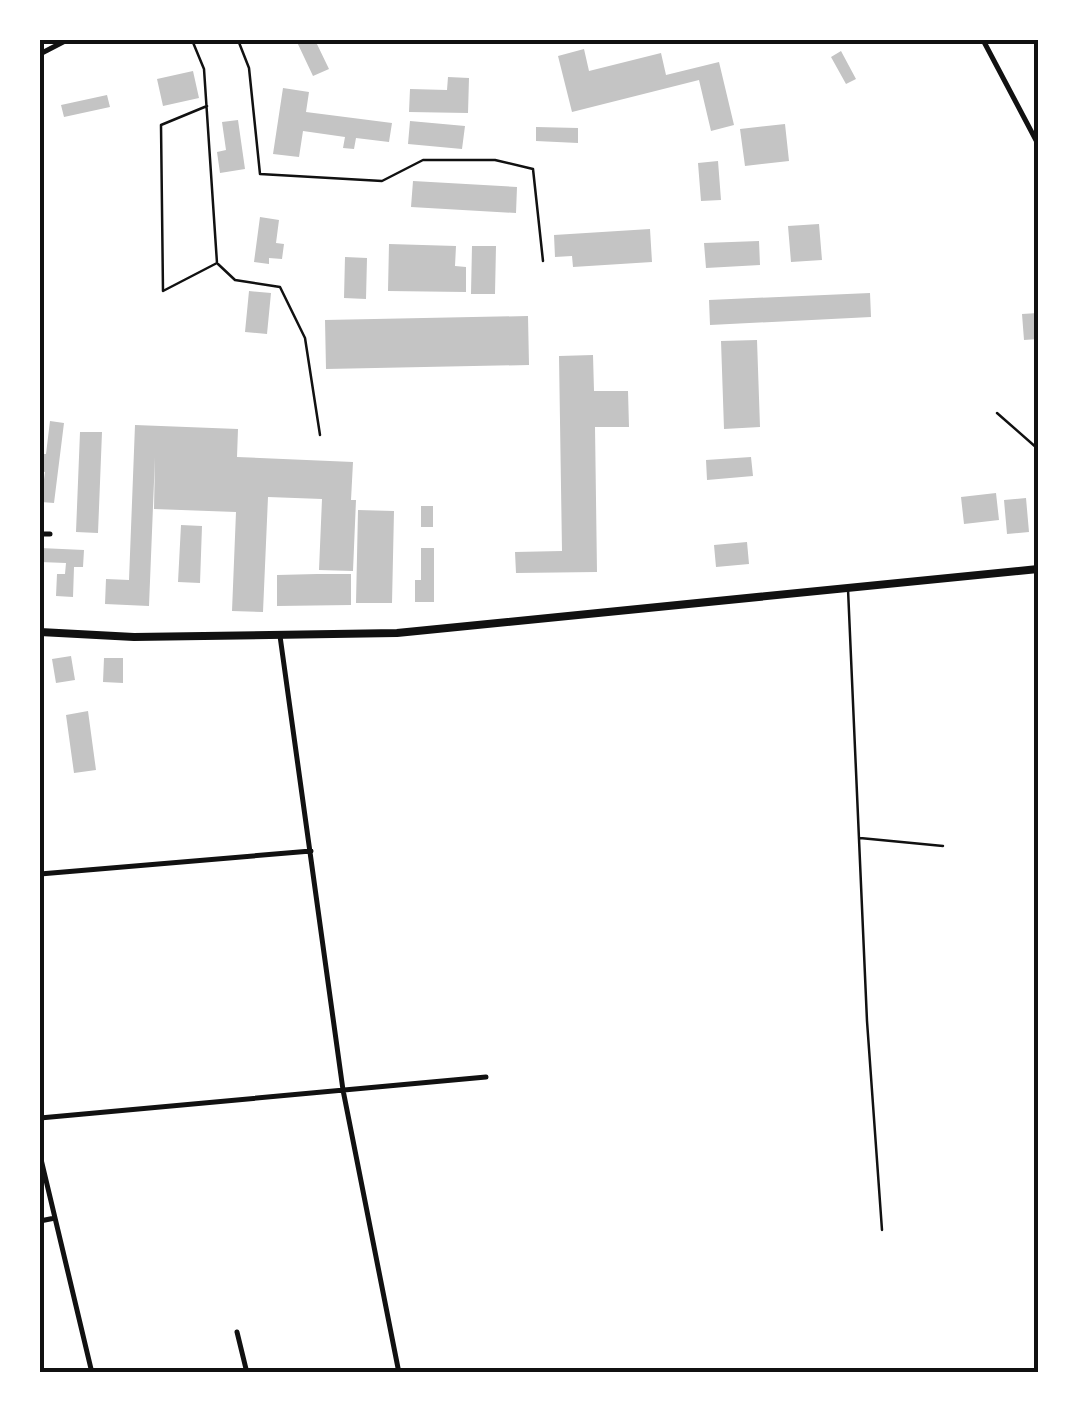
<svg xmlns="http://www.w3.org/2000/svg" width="1078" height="1413" font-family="'Fira Sans Condensed',sans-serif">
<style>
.building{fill:#c4c4c4}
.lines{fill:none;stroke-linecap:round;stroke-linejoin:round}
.service{stroke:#111;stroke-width:2.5}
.minor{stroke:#111;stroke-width:5}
.secondary{stroke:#111;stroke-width:8}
.neatline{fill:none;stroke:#111;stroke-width:4}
</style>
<rect width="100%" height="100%" fill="#fff"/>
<path class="building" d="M296,40H315L329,69L313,76Z
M584,49L589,71L661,53L666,75L719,62L734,125L711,131L699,80L572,112L558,56Z
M841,51L856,79L846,84L831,57Z
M193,71L199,98L163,106L157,79Z
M448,77L469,78L468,113L409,112L410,89L447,90Z
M283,88L309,92L306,112L392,123L389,142L356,138L354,149L343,148L345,137L303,131L299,157L273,154Z
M107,95L110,107L64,117L61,105Z
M238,120L245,169L220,173L217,152L226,150L222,122Z
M410,121L465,126L462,149L408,144Z
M785,124L789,161L745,166L740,129Z
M536,127L578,128V143L536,141Z
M718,161L721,200L701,201L698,163Z
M413,181L517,187L516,213L411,207Z
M260,217L279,220L276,243L284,244L282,259L269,258V264L254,262Z
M819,224L822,260L791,262L788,226Z
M650,229L652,262L573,267L572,256L555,257L554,235Z
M759,241L760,265L706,268L704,243Z
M389,244L456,246L455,266L466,267V292L388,291Z
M472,246H496L495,294H471Z
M345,257L367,258L366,299L344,298Z
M249,291L271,293L267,334L245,332Z
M870,293L871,317L710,325L709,300Z
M1038,313V339L1024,340L1022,314Z
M528,316L529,365L326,369L325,320Z
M757,340L760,427L724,429L721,341Z
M593,355L594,391H628L629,427H595L597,572L516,573L515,552L562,551L559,356Z
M50,421L64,423L54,503L41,502L45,472L40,471V454H46Z
M135,425L238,429L237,457L353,462L351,500H356L353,571L319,570L322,499L268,497L263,612L232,611L236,512L154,509L155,457L149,606L105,604L106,579L129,580Z
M80,432H102L98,533L76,532Z
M751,457L753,476L707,480L706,460Z
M996,493L999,520L964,524L961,497Z
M1026,498L1029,532L1007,534L1004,500Z
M421,506H433V527H421Z
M358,510L394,511L392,603H356Z
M181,525L202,526L200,583L178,582Z
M747,542L749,564L716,567L714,545Z
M40,548L84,550L83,567H74L73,597L56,596L57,574H65L66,563L40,562Z
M421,548H434V602H415V580H421Z
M317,574H351V605L277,606V575Z
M71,656L75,680L56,683L52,659Z
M104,658H123V683L103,682Z
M88,711L96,770L74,773L66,715Z"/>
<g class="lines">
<path class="service" d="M192,40L204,69L217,263L163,291L161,125L207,106
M238,40L249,68L260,174L382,181L423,160H495L533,169L543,261
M693,40H694
M218,264L235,280L280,287L305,338L320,435
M997,413L1038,449
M848,589L867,1021L882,1230
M860,838L943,846"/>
<path class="minor" d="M983,40L1038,144
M40,54L67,40
M40,534H50
M280,636L343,1090L399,1373
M40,874L311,851
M40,1118L486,1077
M40,1155L92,1373
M40,1221L55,1218
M237,1332L247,1373"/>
<path class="secondary" d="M40,632L134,637L397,633L1038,569"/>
</g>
<rect width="1078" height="1413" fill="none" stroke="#ffffff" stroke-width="85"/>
<rect x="42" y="42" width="994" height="1328" class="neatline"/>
</svg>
